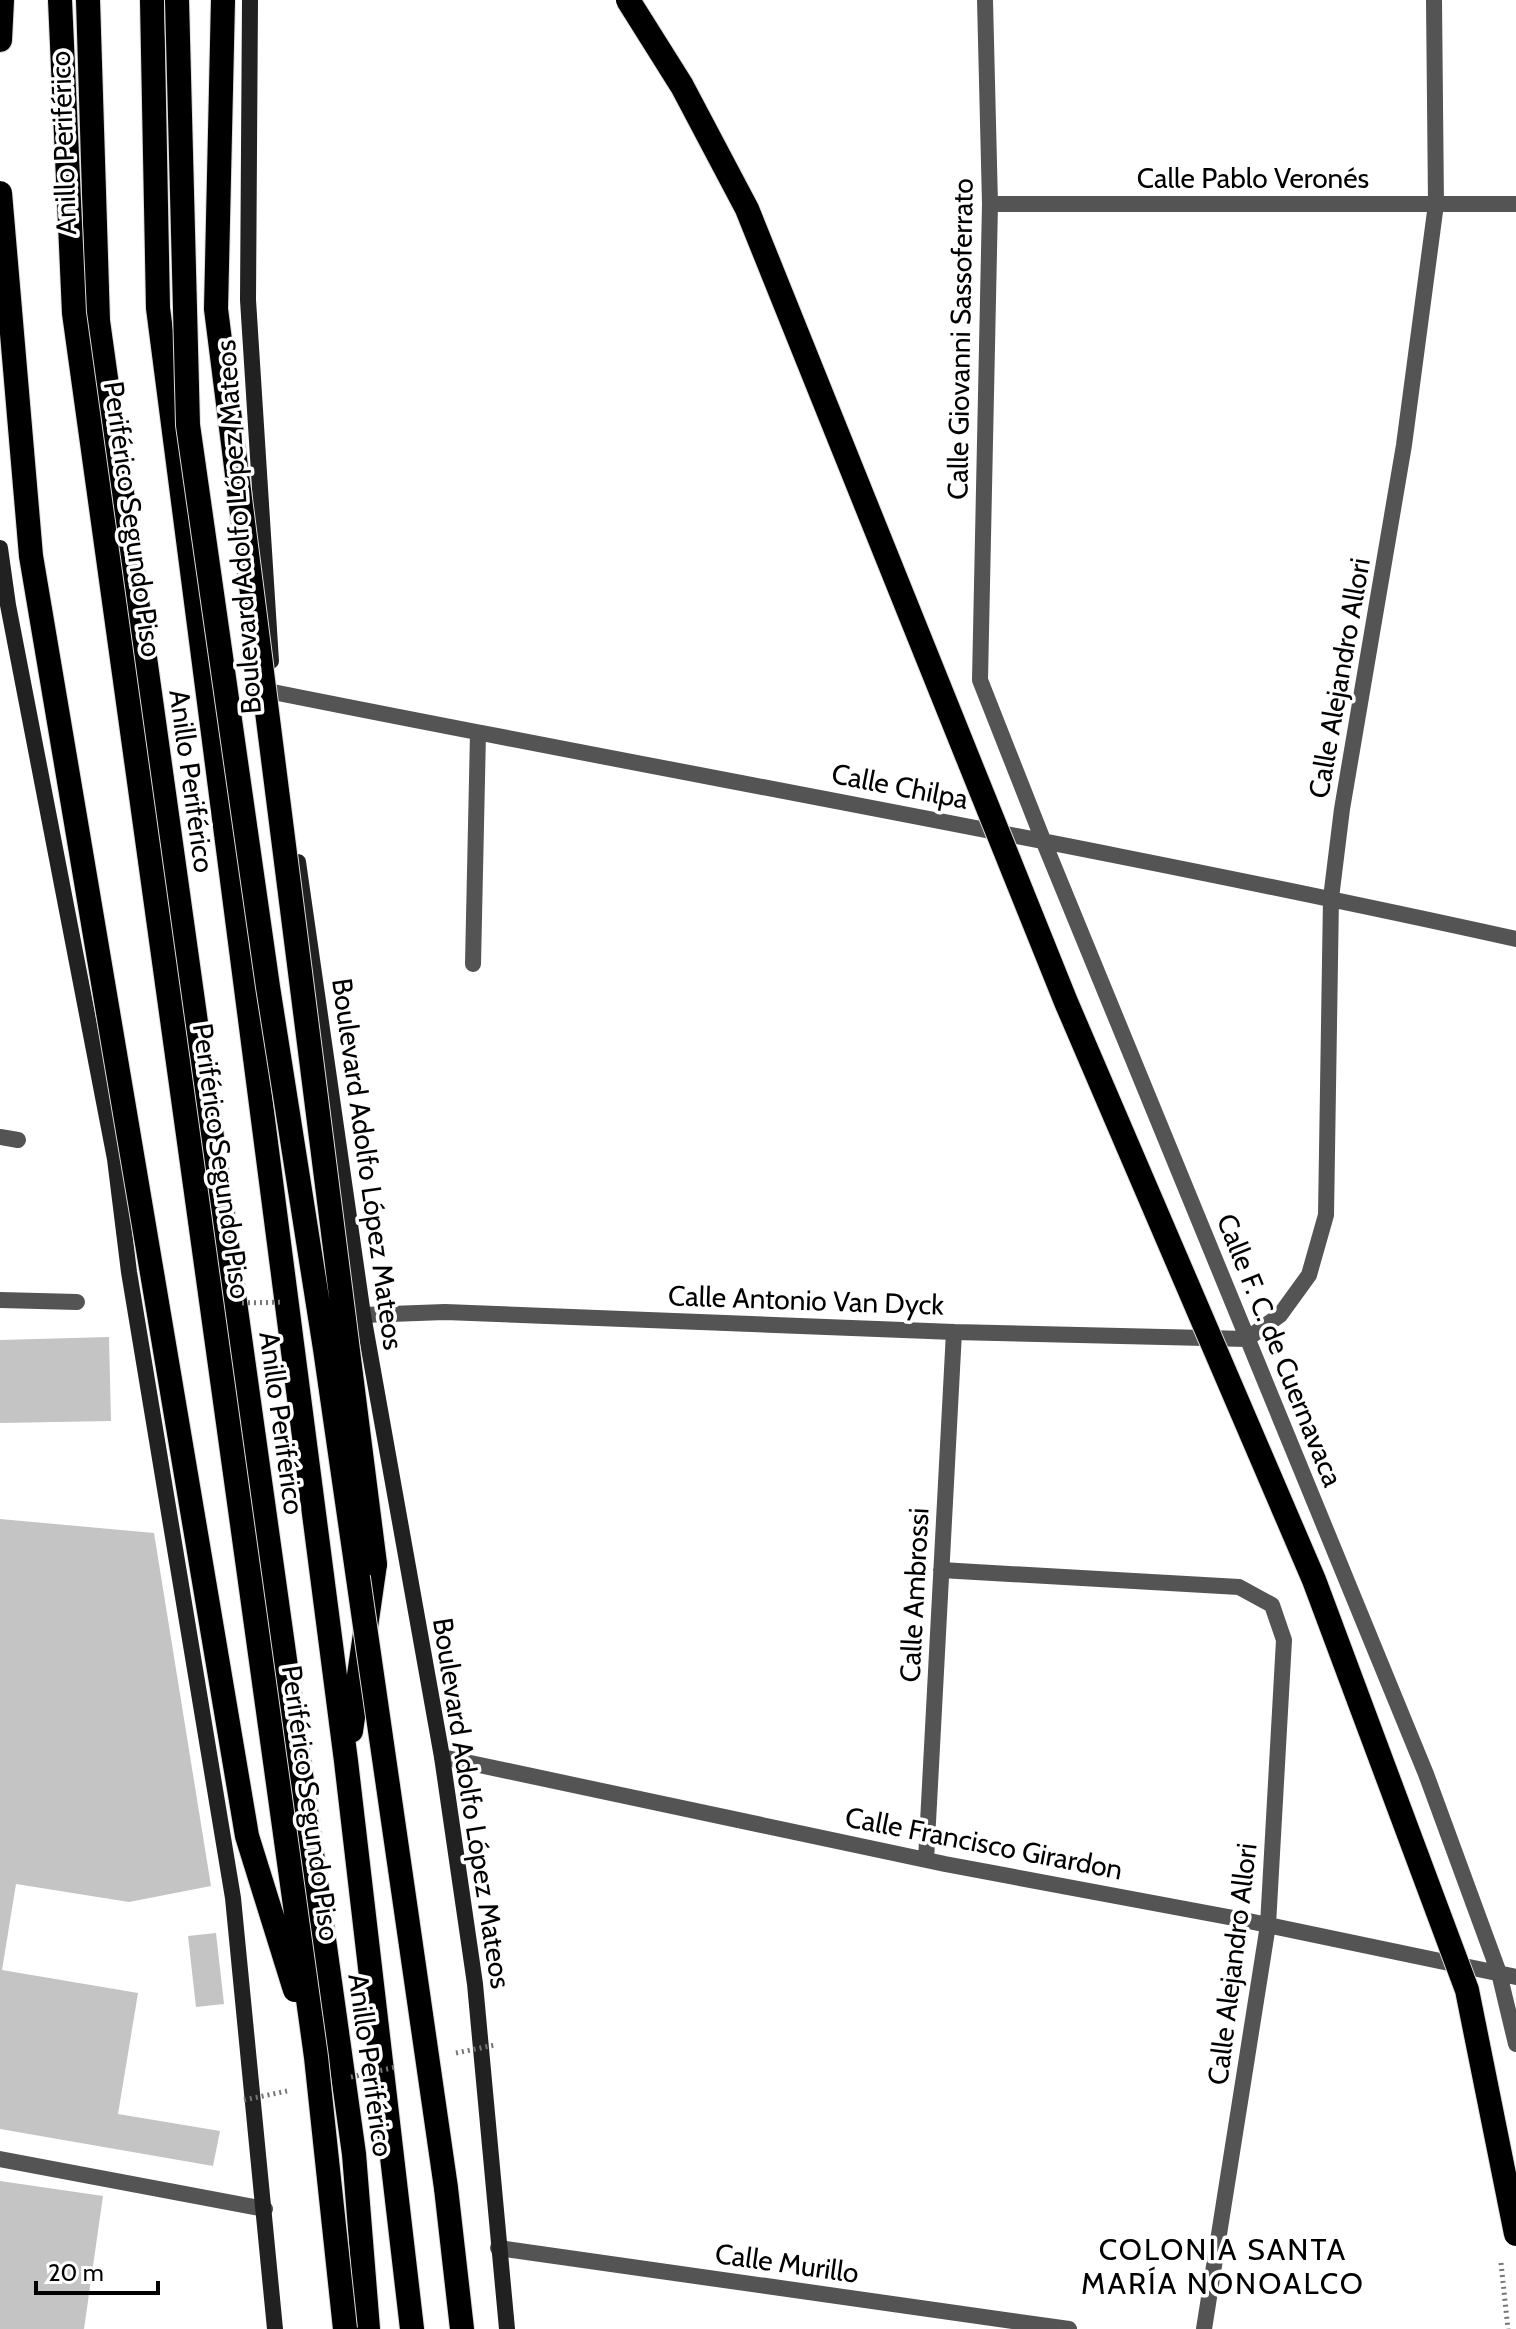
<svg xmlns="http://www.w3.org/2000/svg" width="1516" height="2329" font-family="Cabin,sans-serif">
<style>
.building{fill:#c4c4c4}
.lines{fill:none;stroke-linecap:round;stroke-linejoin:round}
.highway-casing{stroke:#dbdbdb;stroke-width:26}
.path{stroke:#767676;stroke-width:5;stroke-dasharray:2 4;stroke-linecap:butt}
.street{stroke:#545454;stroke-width:16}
.secondary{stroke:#212121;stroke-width:16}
.highway{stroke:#000;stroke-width:24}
.highway-bridge-casing{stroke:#dbdbdb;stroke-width:26;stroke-linecap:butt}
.path-bridge{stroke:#767676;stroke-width:5;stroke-dasharray:2 4;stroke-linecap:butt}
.highway-bridge{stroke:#000;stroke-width:24}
.labels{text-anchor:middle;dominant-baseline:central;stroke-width:7;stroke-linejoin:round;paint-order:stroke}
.street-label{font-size:28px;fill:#000;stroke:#fff}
.neighbourhood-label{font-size:30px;letter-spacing:2px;fill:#000;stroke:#fff}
</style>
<rect width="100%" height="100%" fill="#fff"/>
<path class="building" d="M109,1337L111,1421L0,1423V1340Z
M0,1519L154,1533L211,1886L129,1902L16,1884L2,1970L138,1993L118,2114L220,2131L213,2166L0,2129Z
M216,1933L224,2004L196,2007L188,1936Z
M0,2181L103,2196L84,2329H0Z"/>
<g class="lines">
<g class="highway-casing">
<path id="highway" d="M88,0L98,321L354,2154L368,2329
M152,0L158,308L346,1761L412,2329
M0,40L2,0
M351,1731L375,1564
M446,2188L462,2329"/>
</g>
<path class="path" d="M1501,2263L1508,2329"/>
<path class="street" d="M985,0L990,204L980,680L1043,840L1426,1774L1499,1973L1516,2044
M990,204H1516
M273,692C687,775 1104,848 1516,939
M473,964L478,733
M0,1137L18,1140
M0,1300L77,1302
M363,1315L445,1312L954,1332L1247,1339L1280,1315L1309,1275L1326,1215L1331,898L1342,809L1404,445L1436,204L1434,0
M941,1570L1239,1587L1272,1605L1284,1640L1268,1925L1204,2329
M442,1757L945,1864L1239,1919L1516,1977
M926,1860L954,1332
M0,2159L265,2209
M498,2248L1069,2329"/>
<path class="secondary" d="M250,0L248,300L271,661
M0,548L8,605L115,1159L129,1272L233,1898L275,2329
M298,862L363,1315L442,1757L475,1984L507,2329"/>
<use href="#highway" class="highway"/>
<g class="highway-bridge-casing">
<path id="highway-bridge" d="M60,0L74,313L316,2057L345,2329
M177,0L188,425L268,987L325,1349L446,2188
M223,0L216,309L375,1564
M628,0L682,86L747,209L1066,1002L1314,1580L1467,1990L1516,2234
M0,193L31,556L247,1836L295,1990"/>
</g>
<path class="path-bridge" d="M374,1297H393
M242,1303L284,1302
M456,2053L495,2045
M351,2077L396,2067
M244,2100L287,2091"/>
<use href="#highway-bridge" class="highway-bridge"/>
</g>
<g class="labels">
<g class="street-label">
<text transform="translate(63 143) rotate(-92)">Anillo Periférico</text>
<text x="1253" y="178">Calle Pablo Veronés</text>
<text transform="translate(960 339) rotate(-89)">Calle Giovanni Sassoferrato</text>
<text transform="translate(133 519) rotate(82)">Periférico Segundo Piso</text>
<text transform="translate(238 527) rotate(-94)">Boulevard Adolfo López Mateos</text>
<text transform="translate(1339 678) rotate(-80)">Calle Alejandro Allori</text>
<text transform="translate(192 781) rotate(82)">Anillo Periférico</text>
<text transform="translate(900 786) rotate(11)">Calle Chilpa</text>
<text transform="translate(222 1161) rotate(82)">Periférico Segundo Piso</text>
<text transform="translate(368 1164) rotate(82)">Boulevard Adolfo López Mateos</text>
<text transform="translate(806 1300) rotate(2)">Calle Antonio Van Dyck</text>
<text transform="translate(1280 1350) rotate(68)">Calle F. C. de Cuernavaca</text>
<text transform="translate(282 1423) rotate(82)">Anillo Periférico</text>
<text transform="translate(914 1595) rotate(-87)">Calle Ambrossi</text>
<text transform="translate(311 1803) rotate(82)">Periférico Segundo Piso</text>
<text transform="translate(472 1803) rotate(81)">Boulevard Adolfo López Mateos</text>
<text transform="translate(984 1843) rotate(11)">Calle Francisco Girardon</text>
<text transform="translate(1232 1964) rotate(-83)">Calle Alejandro Allori</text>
<text transform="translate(371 2065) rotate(82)">Anillo Periférico</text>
<text transform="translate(787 2263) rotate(8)">Calle Murillo</text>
</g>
<g class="neighbourhood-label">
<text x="1223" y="2249">COLONIA SANTA<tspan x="1223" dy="34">MARÍA NONOALCO</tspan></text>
</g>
</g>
<path d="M36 2281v12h122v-12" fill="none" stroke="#000000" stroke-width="4"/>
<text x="48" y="2281" font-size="24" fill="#000000" stroke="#ffffff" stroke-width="6" paint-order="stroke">20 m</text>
</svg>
